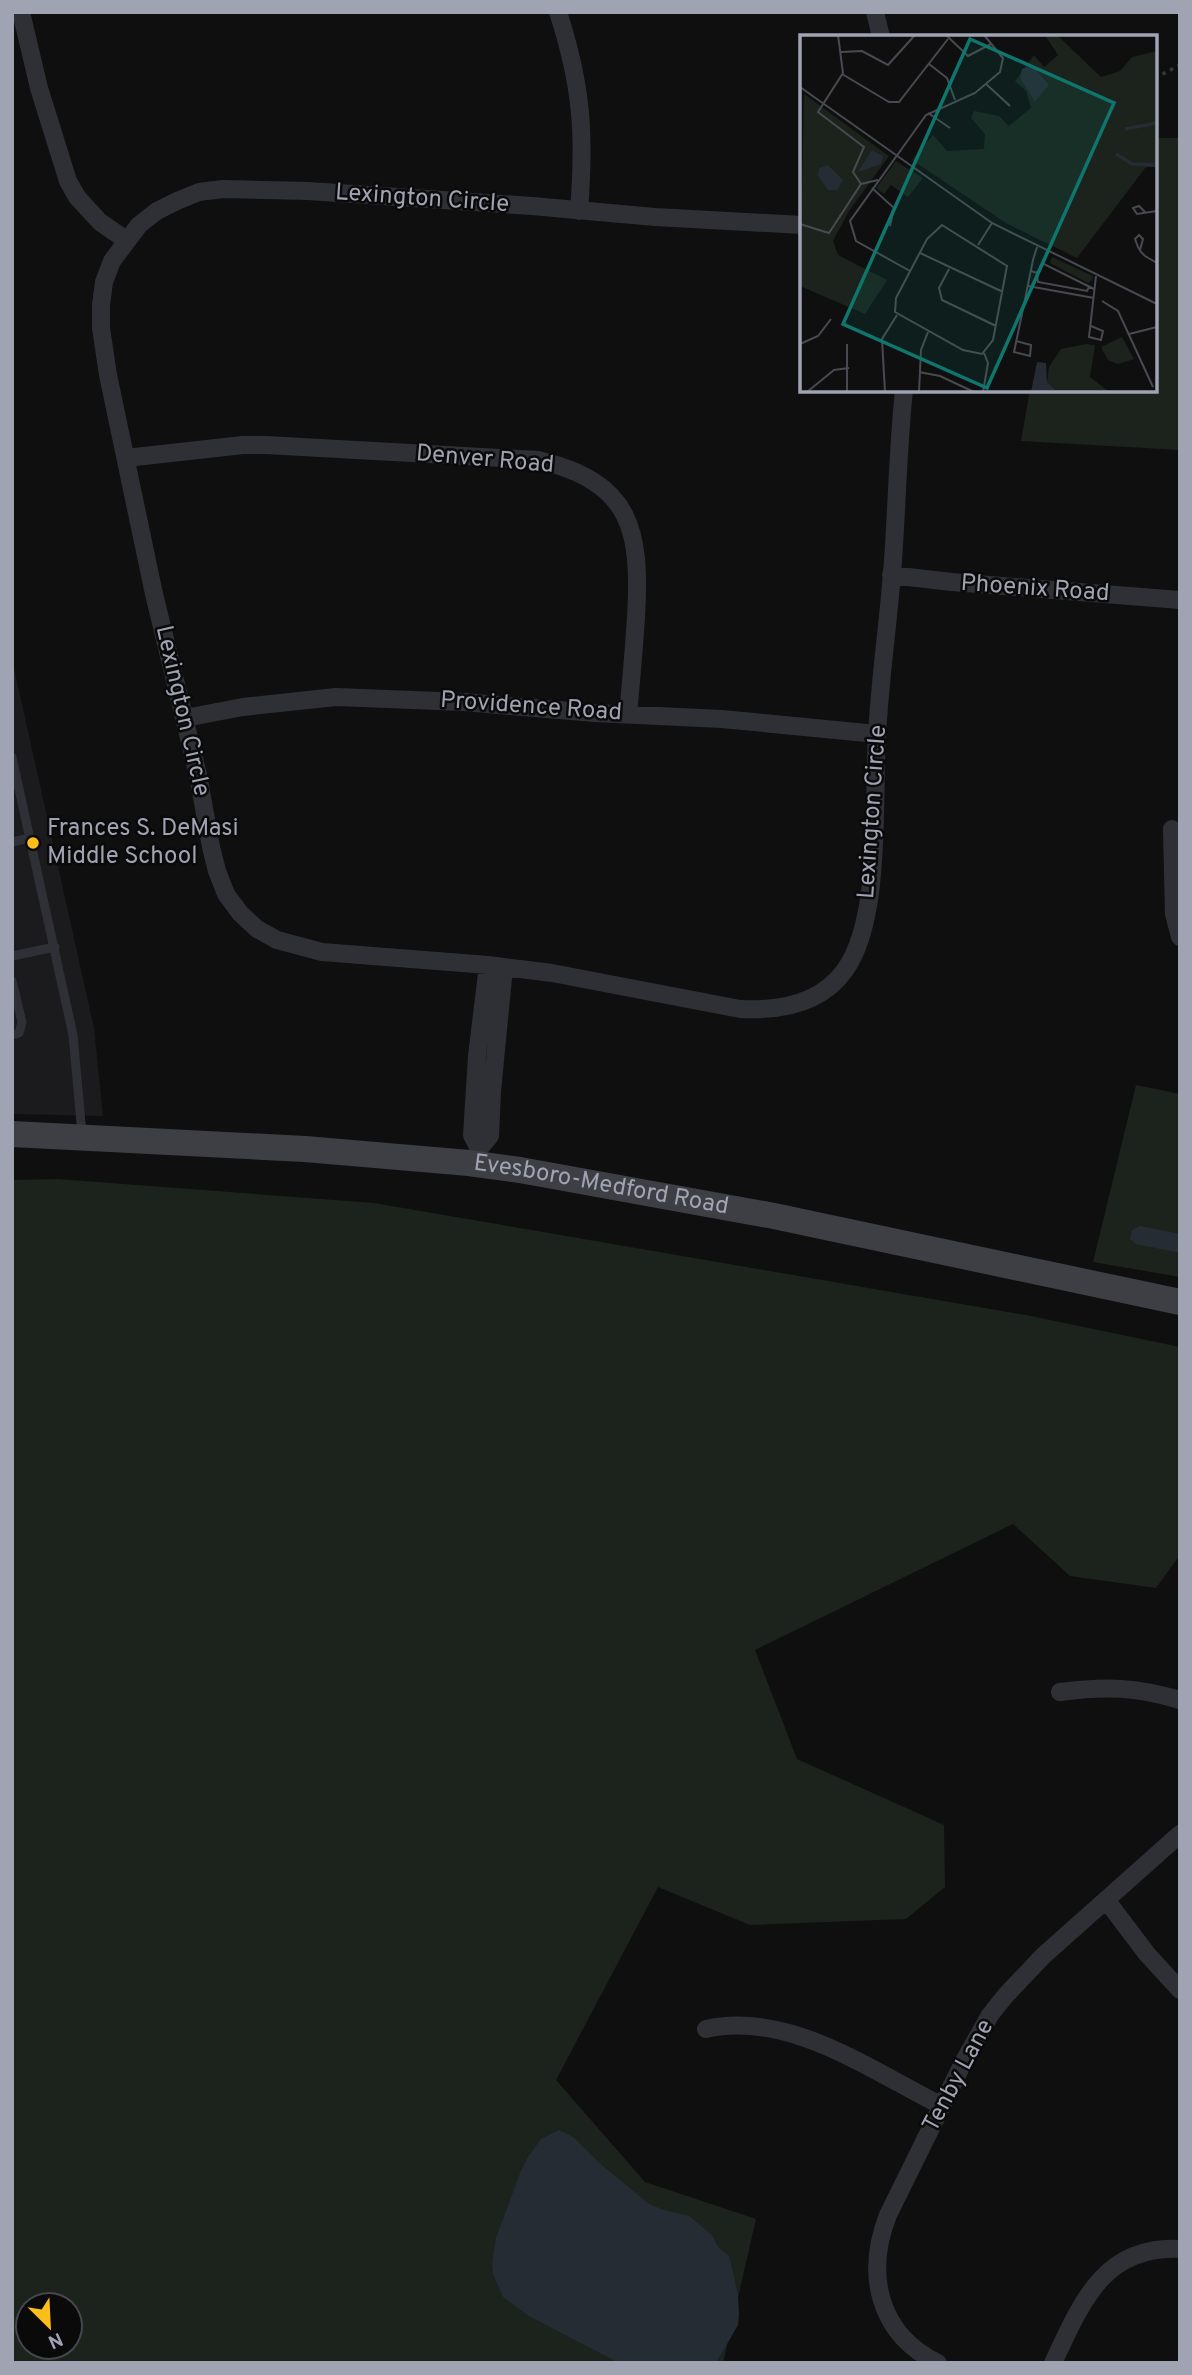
<svg xmlns="http://www.w3.org/2000/svg" width="1192" height="2375" font-family="Overpass,sans-serif">
<style>
.built{fill:#1b1b1d}
.green{fill:#1b231c;fill-rule:evenodd}
.water{fill:#252c34}
.lines{fill:none;stroke-linecap:round;stroke-linejoin:round}
.path{stroke:#35373c;stroke-width:3.5;stroke-dasharray:3.5 5;stroke-linecap:butt}
.lane{stroke:#2f3035;stroke-width:9}
.street{stroke:#2f3035;stroke-width:18}
.secondary{stroke:#3d3f45;stroke-width:26}
.poi-dot{fill:#fcbe1b;stroke:#0a0a0b;stroke-width:2.5}
.labels{text-anchor:middle;dominant-baseline:central;stroke-width:5;stroke-linejoin:round;paint-order:stroke}
.street-label{font-size:24px;fill:#9fa3b2;stroke:#0a0a0b}
.poi-label{font-size:24px;fill:#9fa3b2;stroke:#0a0a0b;text-anchor:start}
.inset-river{fill:none;stroke:#252c34;stroke-width:3.5}
.inset-road{fill:none;stroke:#494a51;stroke-width:2}
.view{fill:#0f766e;fill-opacity:0.15;stroke:#0f766e;stroke-width:3.5}
.inset-edge{fill:none;stroke:#9fa3b2;stroke-width:3.5}
</style>
<rect width="100%" height="100%" fill="#0f0f10"/>
<path class="built" d="M12,659L94,1028L103,1116L12,1114Z"/>
<path class="green" d="M1155,138H1180V450L1021,441L1030,390H1155Z
M1136,1085L1180,1094V1277L1093,1262Z
M58,1179L374,1203L1026,1315L1180,1347V1555L1156,1588L1070,1576L1013,1524L755,1650L797,1759L944,1825L945,1887L906,1919L750,1925L658,1887L556,2080L645,2182L756,2219L723,2363H12V1180ZM28,2305H70V2347H28Z"/>
<path class="water" d="M1140,1226L1180,1234V1253L1136,1244L1130,1239L1132,1230Z
M559,2130L573,2137L603,2166L649,2204L664,2210L689,2216L712,2235L718,2247L729,2256L738,2294L739,2315L738,2325L716,2363H619L529,2316L503,2297L493,2274L492,2263L496,2238L520,2173L528,2157L541,2139Z"/>
<g class="lines">
<path class="path" d="M1155,78L1180,65"/>
<path class="lane" d="M12,757L73,1035L82,1134
M12,842L30,838
M12,956L55,947
M12,981L22,1022L19,1033L12,1035"/>
<path class="street" d="M21,12L39,88L68,181L77,197L100,222L126,240
M558,12C582,86 585,134 579,211
M875,12L881,37
M802,225L655,217L532,206L308,191L223,189L199,192L177,201L157,211L139,225L112,261L104,282L101,305V328L108,375L154,594L198,775L211,847L217,871L226,894L240,913L257,929L277,940L322,952L488,965L552,973L740,1009C779,1011 821,1004 845,970C882,919 873,798 877,735C880,677 889,619 893,560C897,504 898,447 904,390
M126,458L243,445H266L538,460C632,482 641,530 636,617C634,649 631,682 628,714
M891,575L952,582L1180,600
M185,718L243,707L336,697L464,702L595,713L722,719L877,734
M1172,829L1174,914L1180,937
M479,1149L472,1135L477,1056L488,965
M478,1165L479,1149L490,1136L492,1091L504,968
M1060,1692C1106,1686 1136,1687 1180,1700
M1107,1901L1147,1954L1180,1990
M706,2029C788,2010 872,2071 942,2106
M938,2363C878,2334 865,2274 888,2215L964,2061L990,2015L1006,1995L1043,1956L1180,1834
M1053,2363C1081,2304 1103,2245 1180,2249"/>
<path class="secondary" id="s1" d="M12,1134L305,1149L469,1163L520,1170L774,1216L1180,1302"/>
</g>
<circle class="poi-dot" cx="33" cy="843" r="7"/>
<g class="labels">
<g class="street-label">
<text transform="translate(422 199) rotate(4)">Lexington Circle</text>
<text transform="translate(485 460) rotate(5)">Denver Road</text>
<text transform="translate(1035 589) rotate(4)">Phoenix Road</text>
<text transform="translate(531 707) rotate(4)">Providence Road</text>
<text transform="translate(182 711) rotate(77)">Lexington Circle</text>
<text transform="translate(873 812) rotate(-86)">Lexington Circle</text>
<text stroke="none"><textPath href="#s1" startOffset="592">Evesboro-Medford Road</textPath></text>
<text transform="translate(959 2076) rotate(-62)">Tenby Lane</text>
</g>
<g class="poi-label">
<text x="47" y="829">Frances S. DeMasi<tspan x="47" dy="28">Middle School</tspan></text>
</g>
</g>
<g transform="translate(800 35)">
<rect width="357" height="357" fill="#0f0f10"/>
<path d="M245,0H257L301,42L320,36L332,22L357,16V132H346L277,223L206,188L112,125L133,100L147,116L184,114L185,99L171,83L174,76L199,81L209,91L231,73L226,56L215,46L234,20L244,32L258,20ZM4,59L89,121L49,176L33,206L38,220L87,245L65,279L0,251ZM96,126L123,143L108,162L91,150L84,159L76,153ZM252,222L293,241L292,245L288,248L250,228ZM322,302L334,324L318,329L308,325L301,312ZM286,309L295,310L290,342L308,356L258,357L247,347L249,332L261,314Z" fill="#1b231c"/>
<path d="M232,30L249,50L235,67L220,43L222,34ZM72,115L83,121L81,129L58,137ZM28,130L43,145L37,155H28L18,141L19,133ZM237,327L246,328L247,347L258,357H231Z" fill="#252c34"/>
<path class="inset-river" d="M325,94L357,88M316,119L332,129L357,130"/>
<path class="inset-road" d="M38,0L43,38L18,77L64,112L53,137L61,149M146,0L168,21L191,9M41,17L62,16L88,30L115,0M129,29L147,43L155,65M42,39L89,67H99L148,4M186,49L210,71M0,52L192,188L357,269M128,78L150,93M72,153L94,173L90,191M345,177L339,171L333,173L337,179L357,176M0,189L29,198L61,149L78,145M142,190L207,231L193,305L182,319L163,315L95,277L96,263L127,204ZM178,210L192,188M340,215L343,204L339,200L335,204L338,212L341,217L345,221L357,228M120,218L203,257M149,234L139,253L142,265L196,291M110,236L56,206L50,186L126,80L175,58L200,37L203,23L184,0M231,236L237,238L242,228L294,254M237,238L238,247L287,256L289,252M228,251L294,263M302,266L318,276L353,352M291,291L303,296L301,305L289,302L296,241M329,299L357,292M216,306L231,310L230,321L214,317L222,279L233,225L237,212M0,309L18,301L31,284M47,309V356M119,337L140,341L174,357M7,357L34,335L49,333M85,357L82,304L97,280M119,357L121,315L128,297M183,357L188,328L184,318"/>
<path class="view" d="M170,4L314,68L187,353L43,289Z"/>
<rect width="357" height="357" class="inset-edge"/>
</g>
<rect width="1192" height="2375" fill="none" stroke="#9fa3b2" stroke-width="28"/>
<g transform="translate(49 2326) rotate(156)"><circle r="33" fill="#0a0a0b" stroke="#46474e" stroke-width="2"/>
<path d="M0-5L12 26L0 18L-12 26Z" fill="#fcbe1b"/>
<text y="-10" font-size="19" font-weight="bold" text-anchor="middle" fill="#9fa3b2">N</text>
</g>
</svg>
